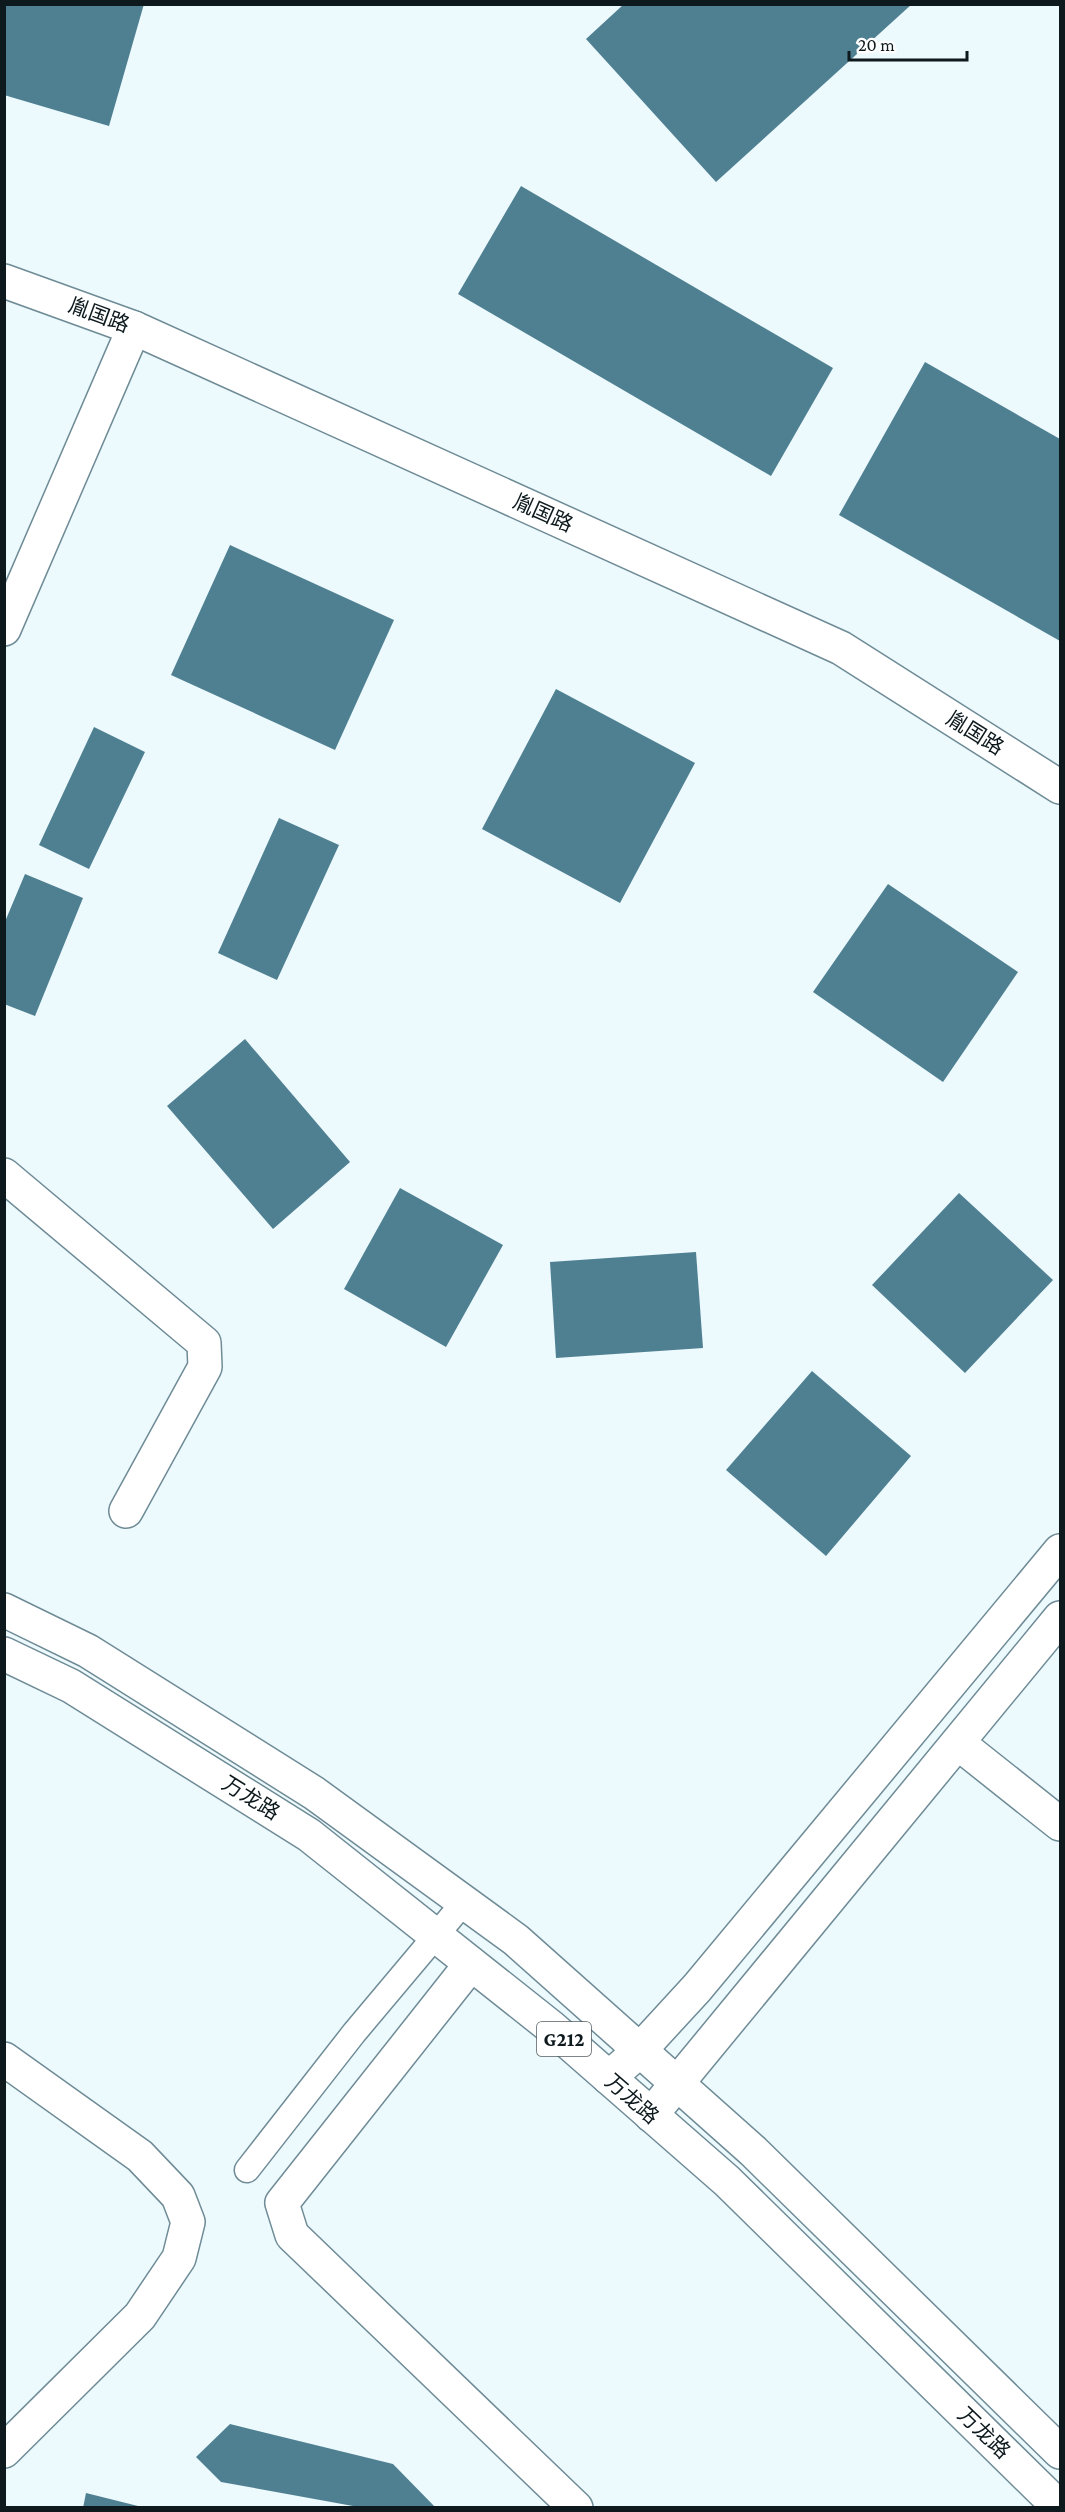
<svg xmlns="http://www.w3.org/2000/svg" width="1065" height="2512" font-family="'Crimson Pro','Noto Sans SC',serif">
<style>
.building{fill:#4f8092}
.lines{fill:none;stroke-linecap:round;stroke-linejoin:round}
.lane-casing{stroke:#6e8b96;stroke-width:27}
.street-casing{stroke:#6e8b96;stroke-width:36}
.secondary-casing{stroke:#6e8b96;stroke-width:36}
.primary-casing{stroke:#6e8b96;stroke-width:36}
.highway-casing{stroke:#6e8b96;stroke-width:36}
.lane{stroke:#fff;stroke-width:24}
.street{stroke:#fff;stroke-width:33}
.secondary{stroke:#fff;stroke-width:33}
.primary{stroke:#fff;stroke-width:33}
.highway{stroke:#fff;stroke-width:33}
.labels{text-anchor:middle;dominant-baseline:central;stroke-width:6;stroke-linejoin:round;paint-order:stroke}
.shield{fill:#fff;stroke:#565e61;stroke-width:1.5}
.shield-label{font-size:20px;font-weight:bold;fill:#0d191d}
.street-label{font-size:21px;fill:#0d191d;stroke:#fff}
</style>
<rect width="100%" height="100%" fill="#ecf9fd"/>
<path class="building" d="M4,4H144L109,126L4,95Z
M624,4H912L716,182L586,39Z
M521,186L833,368L771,476L458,294Z
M925,362L1060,439V641L839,515Z
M230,545L394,620L335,750L171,675Z
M556,689L695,763L620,903L482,829Z
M94,727L145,752L89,869L39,845Z
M279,818L339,845L277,980L218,953Z
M25,874L83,898L35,1016L4,1004V924Z
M888,884L1018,972L943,1082L813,992Z
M245,1039L350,1162L273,1229L167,1106Z
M400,1188L503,1245L446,1347L344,1289Z
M959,1193L1053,1280L965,1373L872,1285Z
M696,1252L703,1348L556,1358L550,1262Z
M812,1371L911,1456L826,1556L726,1470Z
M230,2424L393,2464L436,2508H364L221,2482L196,2457Z
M86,2493L142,2507V2508H83Z"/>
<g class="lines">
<g class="lane-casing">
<path id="lane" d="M247,2170L354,2033L464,1902"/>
</g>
<g class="street-casing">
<path id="street" d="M4,629L134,328
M4,1175L204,1343L205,1367L126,1511
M958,1743L1060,1824
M471,1964L282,2203L292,2235L576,2508
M4,2059L140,2156L178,2196L188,2222L179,2258L140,2316L4,2451"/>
</g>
<g class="secondary-casing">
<path id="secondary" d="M4,281L134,328L841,648L1060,787"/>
</g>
<g class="primary-casing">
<path id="primary" d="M609,2078L640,2050L697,1988L1060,1551
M651,2115L1060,1618"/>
</g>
<g class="highway-casing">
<path id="highway" d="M4,1610L88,1651L314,1793L516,1940L753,2151L1060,2452
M4,1654L71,1686L309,1835L551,2027L727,2181L1060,2508"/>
</g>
<use href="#lane" class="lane"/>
<use href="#street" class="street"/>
<use href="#secondary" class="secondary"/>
<use href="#primary" class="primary"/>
<use href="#highway" class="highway"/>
</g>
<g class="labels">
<rect class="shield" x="537" y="2022" width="54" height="34" rx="4.5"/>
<g class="shield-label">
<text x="564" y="2039">G212</text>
</g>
<g class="street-label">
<text transform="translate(99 315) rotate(20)">胤国路</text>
<text transform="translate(543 513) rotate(24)">胤国路</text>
<text transform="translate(975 733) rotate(32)">胤国路</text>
<text transform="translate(251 1798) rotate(32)">万龙路</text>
<text transform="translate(632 2099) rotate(41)">万龙路</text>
<text transform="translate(984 2433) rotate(44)">万龙路</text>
</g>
</g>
<rect width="1065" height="2512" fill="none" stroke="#0d191d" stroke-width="12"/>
<path d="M849 51v9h118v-9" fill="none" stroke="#0d191d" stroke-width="3"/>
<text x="858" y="51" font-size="18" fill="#0d191d" stroke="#ffffff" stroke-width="4.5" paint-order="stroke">20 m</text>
</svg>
